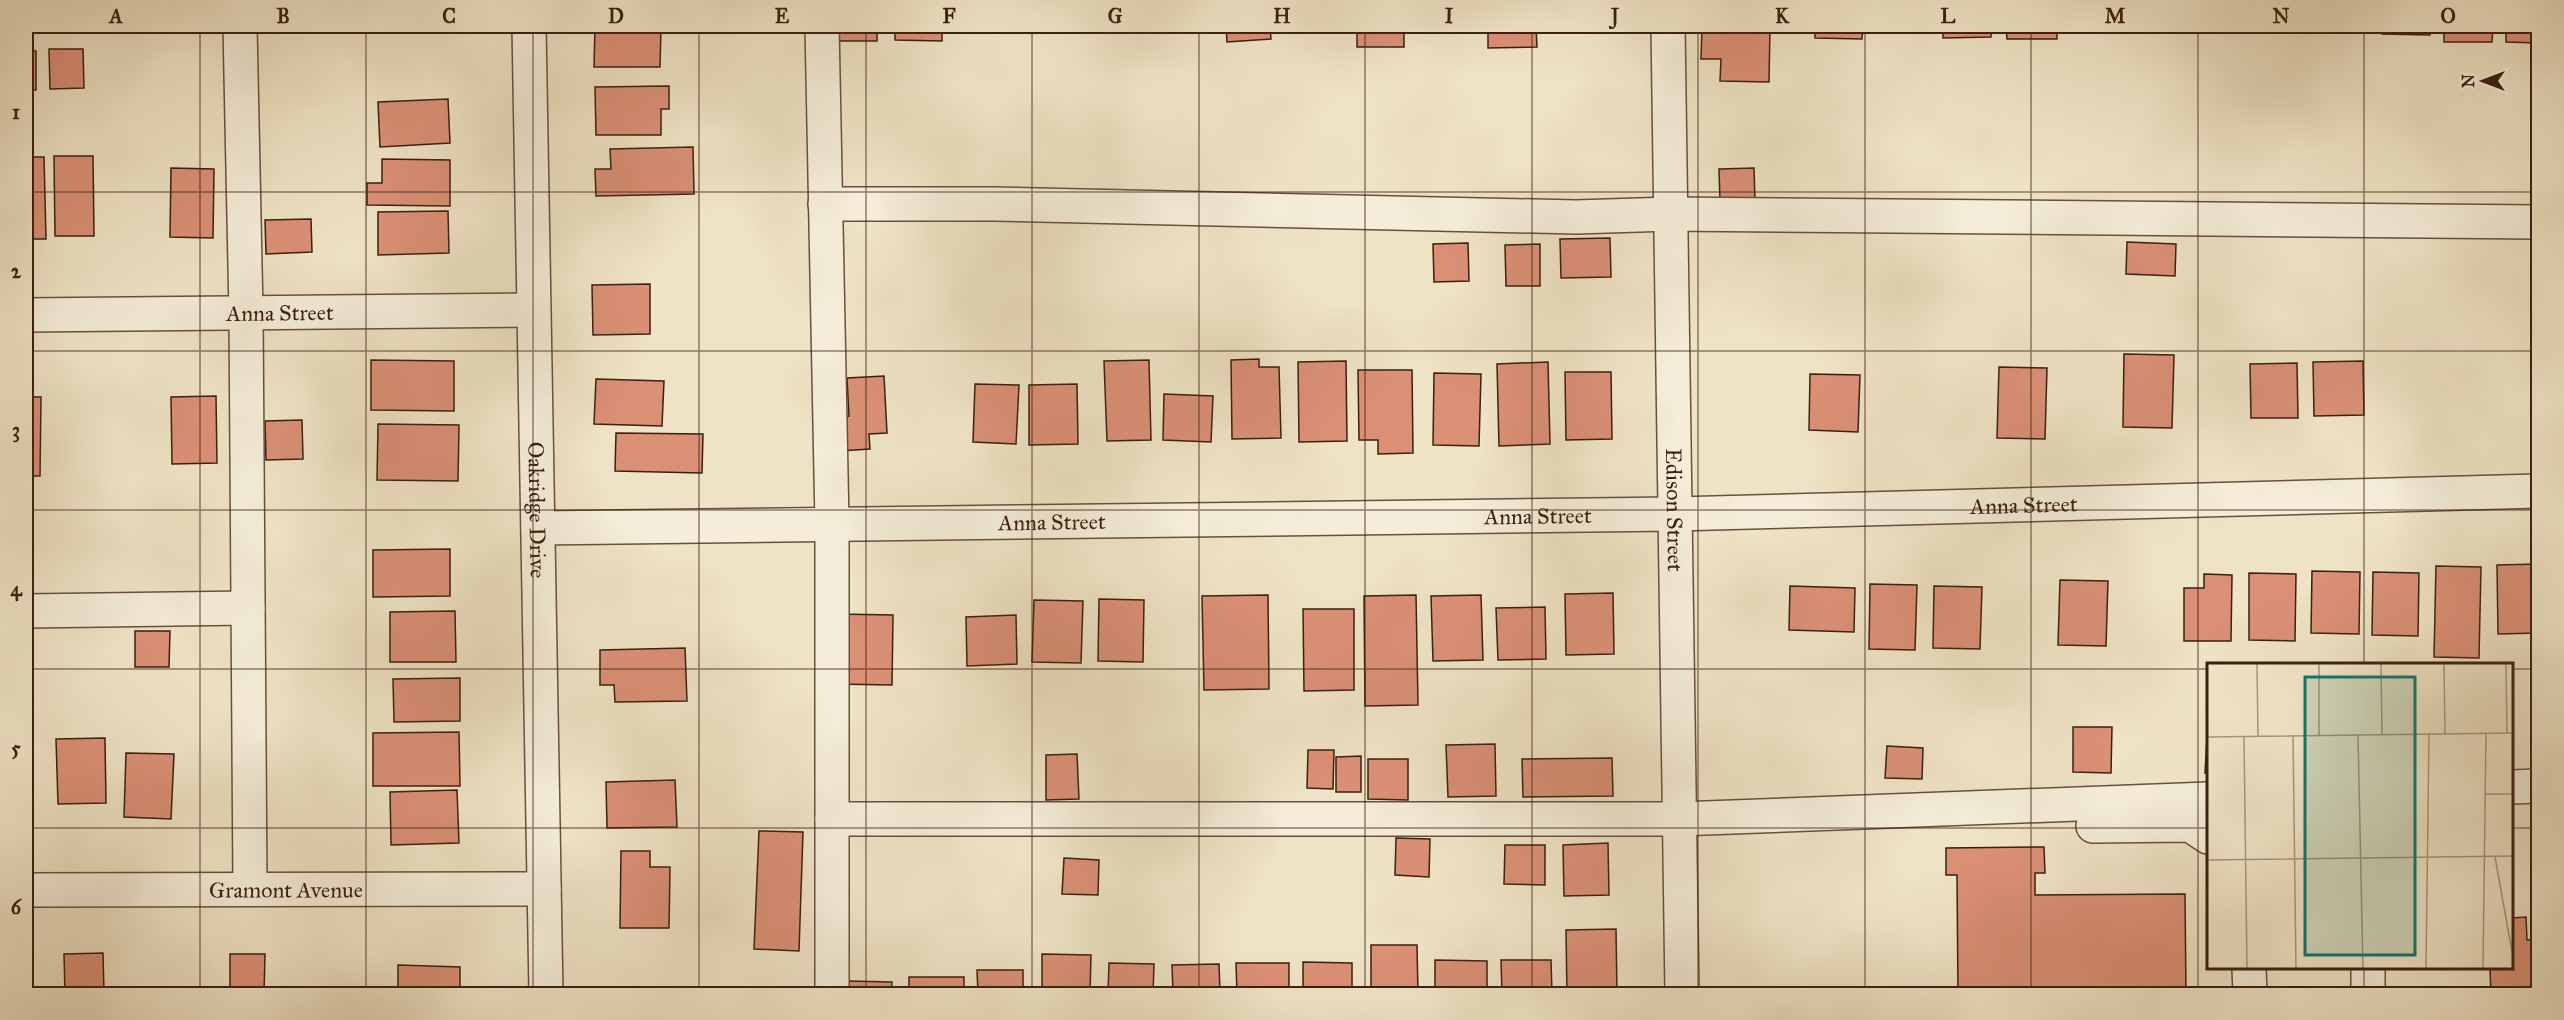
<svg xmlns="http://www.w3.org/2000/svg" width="2564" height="1020" font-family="'IM FELL Great Primer',serif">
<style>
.building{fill:#db9076;stroke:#3b1f11;stroke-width:1.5}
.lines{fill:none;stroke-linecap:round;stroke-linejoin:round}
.minor-casing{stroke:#68503e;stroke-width:36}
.minor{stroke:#f5edd9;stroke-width:33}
.grid{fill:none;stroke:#3b1f11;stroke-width:1.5;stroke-opacity:0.55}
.labels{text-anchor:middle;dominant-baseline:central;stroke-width:4.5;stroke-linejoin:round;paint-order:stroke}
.street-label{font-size:22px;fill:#3b1f11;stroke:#f5edd9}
.inset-road{fill:none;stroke:#a7957d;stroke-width:1.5}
.view{fill:#0f766e;fill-opacity:0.15;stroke:#0f766e;stroke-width:3}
.inset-edge{fill:none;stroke:#3b1f11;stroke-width:3}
.neatline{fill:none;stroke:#3b1f11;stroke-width:2}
.grid-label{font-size:20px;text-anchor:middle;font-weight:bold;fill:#3b1f11}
</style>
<rect width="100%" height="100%" fill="#efe3c5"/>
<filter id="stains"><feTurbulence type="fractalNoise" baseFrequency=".00333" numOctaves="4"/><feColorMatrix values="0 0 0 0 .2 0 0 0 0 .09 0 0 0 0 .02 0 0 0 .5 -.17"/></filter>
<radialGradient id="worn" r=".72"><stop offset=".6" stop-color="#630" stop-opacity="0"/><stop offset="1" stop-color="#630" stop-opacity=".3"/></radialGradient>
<path class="building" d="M595,26H661L660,67H594Z
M829,26H877V41H829Z
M895,26H942V41L895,40Z
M1226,26H1270L1271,39L1227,42Z
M1357,26H1404V47H1357Z
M1488,26H1536L1537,47L1488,48Z
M1702,26H1770L1769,82L1720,81L1721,59H1701Z
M1815,26H1863L1862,39L1815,38Z
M1943,26H1991V37L1943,38Z
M2006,26H2057V39H2007Z
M2382,26H2430V35L2382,34Z
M2444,26H2493L2492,42H2444Z
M2506,26H2538V43L2506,42Z
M49,49H83L84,88L50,89Z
M26,51H36V90H26Z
M669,86V109H661V135H596L595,87Z
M448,99L450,143L380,147L378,102Z
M693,147L694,194L596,196L595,169H611L610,149Z
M54,156H93L94,236H55Z
M26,157H44L46,239H26Z
M382,159L450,160V206L367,205V183H382Z
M171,168L214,169L213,238L170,237Z
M1754,168L1755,200L1720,202L1719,169Z
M448,211L449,253L378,255V212Z
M311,219L312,252L266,254L265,220Z
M1610,238L1611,277L1561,278L1560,239Z
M2127,242L2176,244L2175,276L2126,274Z
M1468,243L1469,281L1434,282L1433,244Z
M1540,244V286H1506L1505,245Z
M650,284V334L593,335L592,285Z
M2124,354L2174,355L2172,428L2123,427Z
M1259,359V367H1279L1281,438L1232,439L1231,360Z
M371,360L454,361V411L371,410Z
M1149,360L1151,440L1107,441L1104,361Z
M1346,361L1347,441L1299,442L1298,362Z
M2363,361L2364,415L2314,416L2313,362Z
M1548,362L1550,444L1499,446L1497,364Z
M2297,363L2298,418H2251L2250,364Z
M1999,367L2047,368L2045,439L1997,438Z
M1358,370H1412L1413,453L1378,454V440H1359Z
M1565,372H1611L1612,439L1566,440Z
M1434,373L1481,374L1479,446L1433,445Z
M1810,374L1860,375L1858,432L1809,430Z
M884,376L887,433L869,434L870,449L839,451L837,417L849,416L847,378Z
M596,379L664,381L662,426L594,424Z
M975,384L1019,385L1016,444L973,442Z
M1077,384L1078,444L1029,445V385Z
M1164,394L1213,396L1211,442L1163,440Z
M216,396L217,463L172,464L171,397Z
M26,397H41L40,476H26Z
M302,420L303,459L266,460L265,421Z
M378,424L459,425L458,481L377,480Z
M616,433L703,434L702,473L615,471Z
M450,549V596L373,597V550Z
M2538,564V633L2498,634L2497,565Z
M2436,566L2481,567L2479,658L2434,657Z
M2312,571L2360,572L2359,634L2311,633Z
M2373,572L2419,573L2418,636L2372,635Z
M2249,573L2296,574L2295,641L2249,640Z
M2204,574L2232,575L2231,641H2184V588H2204Z
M2060,580L2108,581L2106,646L2058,645Z
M1870,584L1917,585L1915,650L1869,649Z
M1790,586L1855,588L1854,632L1789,630Z
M1934,586L1982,587L1980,649L1933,648Z
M1613,593L1614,654L1566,655L1565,594Z
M1268,595L1269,689L1204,690L1202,596Z
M1416,595L1418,705L1365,706L1364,596Z
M1481,595L1483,660L1433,661L1431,596Z
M1099,599L1144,600L1143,662L1098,661Z
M1034,600L1083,601L1081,663L1032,662Z
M1545,607L1546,659L1498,660L1496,608Z
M1303,609H1354V690L1304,691Z
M455,611L456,662H390V612Z
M836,614L893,615L892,685L835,684Z
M1016,615L1017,664L967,666L966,617Z
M135,631H170L169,667H135Z
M685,648L687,701L615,702L614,685H600V650Z
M460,678V721L394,722L393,679Z
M2073,727H2112L2111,773L2073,772Z
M459,732L460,786H373V733Z
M2207,736H2208V773H2205Z
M105,738L106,803L58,804L56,739Z
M1495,744L1496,796L1448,797L1446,745Z
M1887,746L1923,748L1922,779L1885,778Z
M1308,750H1334L1333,789L1307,788Z
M126,753L174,754L171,819L124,817Z
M1077,754L1079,799L1046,800V755Z
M1361,756V792H1336V757Z
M1612,758L1613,796L1523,797L1522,759Z
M1368,759H1408V800L1368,799Z
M675,780L677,827L607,828L606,782Z
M457,790L459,843L391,845L390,792Z
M759,831L803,832L799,951L754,949Z
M1396,838L1430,839L1429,877L1395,875Z
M1608,843L1609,895L1564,896L1563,845Z
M1505,845H1545V885L1504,884Z
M2044,847L2045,873H2035V895L2185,894L2186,994H1958L1957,875H1946V848Z
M621,851H650V867H670L669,928H620Z
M1064,858L1099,860L1098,895L1062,894Z
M2526,917L2527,940H2538V994H2491L2490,968H2512V918Z
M1616,929L1617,994H1567L1566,930Z
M1371,945H1417L1418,994H1371Z
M103,953L104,994H65L64,954Z
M230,954H265L264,994H230Z
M1042,954L1091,955L1090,994H1042Z
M1435,960L1487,961V994H1435Z
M1501,960H1551L1552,994H1502Z
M1303,962L1352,963V994H1303Z
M1109,963L1154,964L1153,994H1108Z
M1236,963H1289V994H1237Z
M1219,964L1220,994H1173L1172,965Z
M398,965L460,967V994H398Z
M977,970H1023V994H978Z
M909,977H964V994H909Z
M849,981L892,982L891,994H849Z"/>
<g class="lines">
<g class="minor-casing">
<g id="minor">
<path d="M240,26L246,313L250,888"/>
<path id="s1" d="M529,26L546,994"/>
<path d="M822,26L832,524V994"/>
<path id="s2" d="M1668,26L1682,994"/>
<path d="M825,204H995L1576,217L1670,214L2538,222"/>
<path id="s3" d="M26,315L533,310"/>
<path id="s4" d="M538,528L1675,514L2538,491"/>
<path d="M26,611L248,608"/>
<path d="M2512,787L2538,786"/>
<path d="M832,819H1678L2208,799"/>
<path d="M2093,826L2190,825L2208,837"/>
<path id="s5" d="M26,890L544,889"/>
<path d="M2249,968L2250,994"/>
<path d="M2368,968V994"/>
</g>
</g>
<use href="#minor" class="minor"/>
</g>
<path class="grid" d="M200,26V994M366,26V994M533,26V994M699,26V994M866,26V994M1032,26V994M1199,26V994M1365,26V994M1532,26V994M1698,26V994M1865,26V994M2031,26V994M2198,26V994M2364,26V664M26,192H2538M26,351H2538M26,510H2538M26,669H2208M2512,669H2538M26,828H2208M2512,828H2538M2364,968V994"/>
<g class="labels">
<g class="street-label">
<text stroke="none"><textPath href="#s3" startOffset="254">Anna Street</textPath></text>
<text stroke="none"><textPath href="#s4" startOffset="1486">Anna Street</textPath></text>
<text stroke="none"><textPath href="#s1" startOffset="484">Oakridge Drive</textPath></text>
<text stroke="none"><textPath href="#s2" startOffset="484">Edison Street</textPath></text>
<text stroke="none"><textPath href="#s4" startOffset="1000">Anna Street</textPath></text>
<text stroke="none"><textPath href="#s4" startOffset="514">Anna Street</textPath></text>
<text stroke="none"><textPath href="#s5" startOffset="260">Gramont Avenue</textPath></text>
</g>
</g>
<g transform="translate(2207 663)">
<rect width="306" height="306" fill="#efe3c5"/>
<path class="inset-road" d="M50,0L51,74M112,0V73M174,0L175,72M237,0L238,71M299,0L300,70M151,72L156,306M86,73L89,306M0,74L306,70M37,74L40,306M278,131H306M288,194L306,294M0,197L306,193M219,306L222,71M276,306L279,70"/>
<path class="view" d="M98,14H208V292H98Z"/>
<rect width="306" height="306" class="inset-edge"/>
</g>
<rect width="2564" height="1020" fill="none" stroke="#efe3c5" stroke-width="66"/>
<g transform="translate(2483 81) rotate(270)" stroke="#f5edd9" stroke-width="4.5" paint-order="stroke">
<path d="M0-4.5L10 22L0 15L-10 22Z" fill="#3b1f11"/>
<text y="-9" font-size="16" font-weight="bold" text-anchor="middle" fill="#3b1f11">N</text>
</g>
<rect x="33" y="33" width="2498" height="954" class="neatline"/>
<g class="grid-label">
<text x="116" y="23">A</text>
<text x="283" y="23">B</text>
<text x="449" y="23">C</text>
<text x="616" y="23">D</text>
<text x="782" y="23">E</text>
<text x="949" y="23">F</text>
<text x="1115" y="23">G</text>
<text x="1282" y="23">H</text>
<text x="1449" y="23">I</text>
<text x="1615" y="23">J</text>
<text x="1782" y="23">K</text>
<text x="1948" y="23">L</text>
<text x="2115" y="23">M</text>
<text x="2281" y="23">N</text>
<text x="2448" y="23">O</text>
<text x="16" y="119">1</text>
<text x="16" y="278">2</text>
<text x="16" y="437">3</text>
<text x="16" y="596">4</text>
<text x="16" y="755">5</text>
<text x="16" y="914">6</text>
</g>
<rect width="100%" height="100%" filter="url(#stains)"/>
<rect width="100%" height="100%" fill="url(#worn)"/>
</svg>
